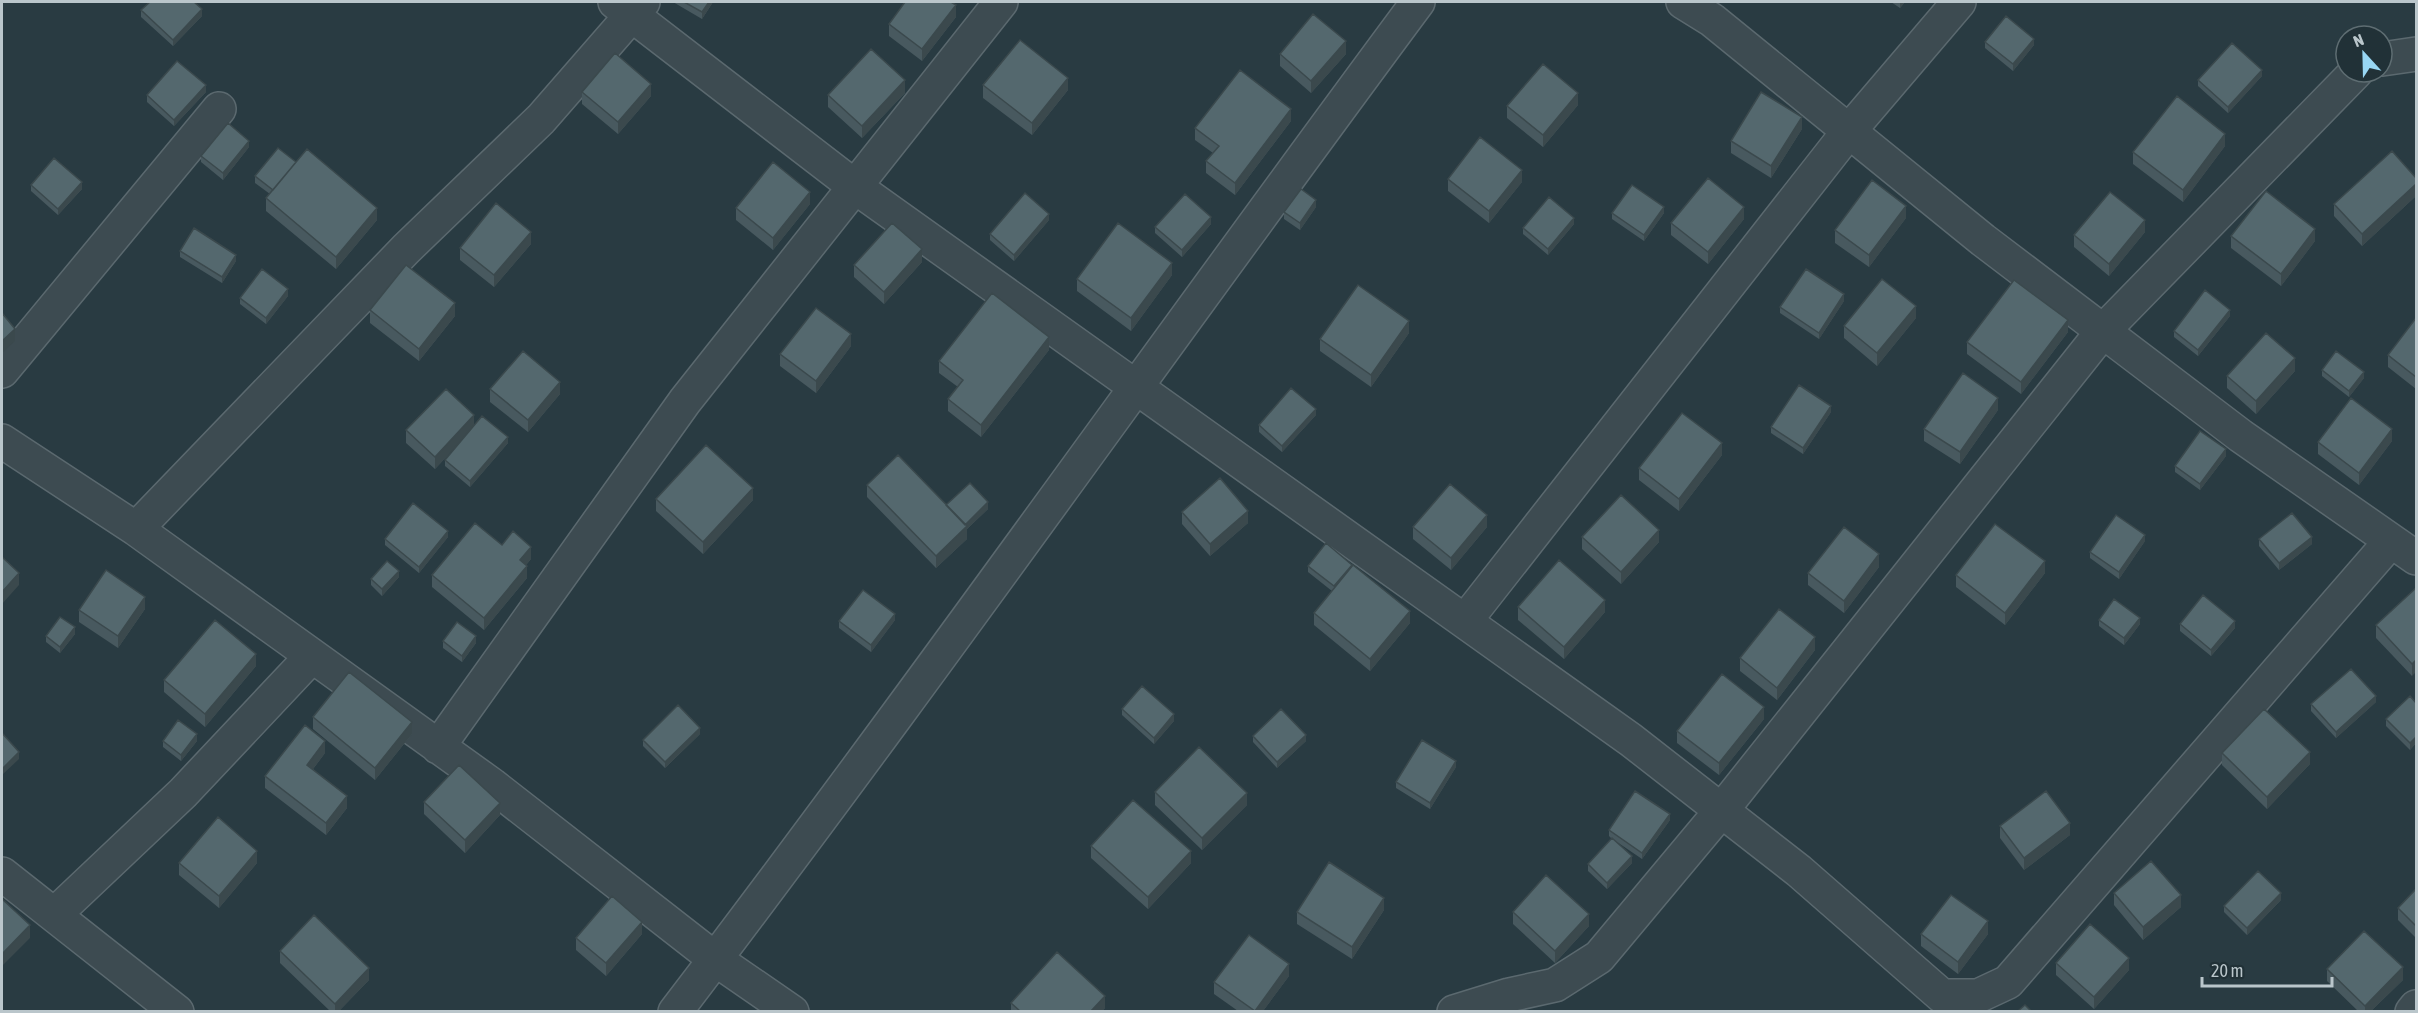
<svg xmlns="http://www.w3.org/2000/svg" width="2418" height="1013" font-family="'Asap Condensed',sans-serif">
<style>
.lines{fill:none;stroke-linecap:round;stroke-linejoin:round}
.minor-casing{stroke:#5b696f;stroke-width:36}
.minor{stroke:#3d4b51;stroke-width:33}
.wall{fill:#48595f}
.shaded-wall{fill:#3b494d}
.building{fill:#54686e;stroke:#3b494d;stroke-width:1.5}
</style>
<rect width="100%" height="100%" fill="#293b42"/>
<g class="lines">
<g class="minor-casing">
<path id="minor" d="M615,2L854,186L1631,740L1799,871L1942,996H1978L2008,982L2391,541
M1683,2L1712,20L1983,240L2241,436L2416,558
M2382,59L2416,54
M2,371L219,109
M2,441L136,529L492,785L715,959L792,1012
M136,529L406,249L541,119L643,2
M1465,621L1849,131L1959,2
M438,747L685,401L1001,2
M2,874L177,1012
M54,915L183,793L312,656
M675,1012C929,679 1169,337 1418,2
M1454,1012L1509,995L1555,985L1599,957L1721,811L2103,331L2356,72
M2412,1012L2416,1007"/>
</g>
<use href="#minor" class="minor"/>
</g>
<path class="wall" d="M673,2H713L702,19Z
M1891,2H1905L1900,8Z
M141,10L202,16L173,46L141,17Z
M956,17L922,61L889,36V24Z
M1985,42L2034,45L2013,71L1985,48Z
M1280,54H1346L1311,93L1280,66Z
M2262,76L2228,113L2198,86V80Z
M983,85L1068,90L1032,135L983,98Z
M206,92L174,126L147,102V95Z
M582,92L651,96L618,134L582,104Z
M905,93L862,138L828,107V95Z
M1578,105L1543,147L1507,118V106Z
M1291,121L1235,195L1206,173V161L1213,153L1195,140V128Z
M1802,129L1771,178L1731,153V141Z
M2225,146L2183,202L2133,164V152Z
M249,147L223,180L201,162V156Z
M296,162L377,220L336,269L266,211V198L270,194L255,183V176Z
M2416,178V196L2362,246L2334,216V204Z
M1448,179L1522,182L1489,223L1448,191Z
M31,185L82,189L58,215L31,191Z
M810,204L773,250L736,220V208Z
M1316,207L1300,230L1284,219V212Z
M1612,213H1664L1644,241L1612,219Z
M1906,218L1869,267L1835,243V230Z
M1744,219L1708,264L1671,235V223Z
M1049,220L1014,261L990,240V234Z
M1211,224L1182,257L1155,233V227Z
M1574,224L1548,255L1523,234V228Z
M2145,232L2109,276L2074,247V235Z
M2231,236L2315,241L2281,286L2231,248Z
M531,244L494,287L460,260V248Z
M180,251L236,261L222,283L180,257Z
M922,262L884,304L854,277V265Z
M1172,275L1131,331L1077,291V279Z
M288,296L266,324L240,304V298Z
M1844,301L1819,339L1780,313V307Z
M370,310L455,316L419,361L370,323Z
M2230,316L2198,356L2174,337V331Z
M1916,318L1877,366L1844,338V326Z
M2416,318V389L2388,367V355Z
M2068,332L2021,394L1967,354V342Z
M1409,333L1371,387L1320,351V339Z
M851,346L816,393L780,366V354Z
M1049,350L981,437L948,411V399L958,387L939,373V361Z
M2322,370L2364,378L2349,397L2322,376Z
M2295,371L2256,414L2227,388V376Z
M490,389L560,394L528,432L490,402Z
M1998,410L1960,464L1924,441V429Z
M1831,412L1803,454L1771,433V427Z
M1316,415L1282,452L1259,432V425Z
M474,425L508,443L470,487L445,466V460L461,441L435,469L406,443V430Z
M2392,441L2359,485L2318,454V442Z
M1722,455L1679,511L1639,480V468Z
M2226,456L2200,490L2175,472V466Z
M867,485L946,505L988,509L967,529V539L936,568L867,497Z
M656,499L753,500L703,554L656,511Z
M1182,512L1248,523L1210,556L1182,524Z
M1413,527H1487L1451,570L1413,539Z
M448,537L419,573L385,545V539Z
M1582,537L1659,542L1621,584L1582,549Z
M2259,539L2312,544L2279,570L2259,546Z
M2145,541L2119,579L2090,558V552Z
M531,559L526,565L527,578L484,630L432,587V575Z
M1308,566L1352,567L1410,623L1370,671L1314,625V613L1332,591L1308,572Z
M1879,567L1844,613L1808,585V573Z
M2045,573L2005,625L1956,587V575Z
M399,577L382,596L371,585V579Z
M2416,588L2412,676L2376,638V625Z
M1518,607L1605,612L1564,659L1518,620Z
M145,609L118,648L79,622V610Z
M895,620L871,652L839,628V621Z
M2099,620L2140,624L2124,645L2099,626Z
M2180,624L2235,628L2211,656L2180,631Z
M75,634L60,653L46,642V636Z
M443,641L476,643L462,662L443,648Z
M1815,650L1777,700L1740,671V658Z
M256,666L205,727L164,692V680Z
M2376,702L2336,738L2311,711V704Z
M2416,703V743L2410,750L2386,726V719Z
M1122,709L1174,721L1154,744L1122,715Z
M313,717L412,734L375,780L313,729Z
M1764,719L1719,775L1677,743V731Z
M700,734L665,768L643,746V740Z
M1253,736L1306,741L1277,768L1253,742Z
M163,741H197L181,761L163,747Z
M325,753L313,769L347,808L326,835L265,788V776Z
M2222,753L2310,764L2267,809L2222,765Z
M1456,767L1430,809L1396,788V782Z
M1155,792L1247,805L1202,850L1155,805Z
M424,802L500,815L465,853L424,814Z
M1670,820L1642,859L1617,842L1632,863L1607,889L1588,871V864L1612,839L1609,836V830Z
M2000,826L2070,835L2024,870L2000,838Z
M1091,846L1191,863L1148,909L1091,858Z
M179,863H257L219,908L179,875Z
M2416,889V938L2398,920V908Z
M2114,893L2181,907L2143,940L2114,905Z
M2281,900L2247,935L2224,912V906Z
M1384,910L1352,959L1297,924V912Z
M1513,912L1589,926L1555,963L1513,924Z
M642,934L606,976L576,950V938Z
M1921,934H1988L1958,974L1921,946Z
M280,951L369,980L339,1011H330L280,963Z
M2056,963L2129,970L2094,1009L2056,975Z
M2327,969L2403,980L2371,1011H2358L2327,981Z
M1289,976L1263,1011H1238L1214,994V982Z
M1011,1003L1105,1008L1102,1011H1011Z"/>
<path class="shaded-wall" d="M709,2H713L702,19V12Z
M1900,2H1905L1900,8Z
M956,5V17L922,61V49Z
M202,9V16L173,46V40Z
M2034,39V45L2013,71V64Z
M1346,41V54L1311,93V81Z
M2262,70V76L2228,113V107Z
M1068,78V90L1032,135V123Z
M905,80V93L862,138V126Z
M651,84V96L618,134V122Z
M206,85V92L174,126V120Z
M1578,93V105L1543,147V135Z
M1291,109V121L1235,195V183Z
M1802,117V129L1771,178V166Z
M2225,134V146L2183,202V190Z
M249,141V147L223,180V173Z
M1522,170V182L1489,223V211Z
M82,182V189L58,215V209Z
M2416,184V196L2362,246V234Z
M810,192V204L773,250V238Z
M1316,200V207L1300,230V223Z
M1906,206V218L1869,267V255Z
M1664,207V213L1644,241V235Z
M1744,207V219L1708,264V252Z
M377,208V220L336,269V257Z
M1049,214V220L1014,261V255Z
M1211,217V224L1182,257V250Z
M1574,218V224L1548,255V249Z
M2145,220V232L2109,276V264Z
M2315,229V241L2281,286V274Z
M531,232V244L494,287V275Z
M922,249V262L884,304V292Z
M236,255V261L222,283V277Z
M1172,263V275L1131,331V318Z
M288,289V296L266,324V318Z
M1844,294V301L1819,339V333Z
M455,303V316L419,361V349Z
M1916,306V318L1877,366V353Z
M2230,310V316L2198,356V350Z
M2068,320V332L2021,394V382Z
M1409,321V333L1371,387V375Z
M15,329V341L2,353V341Z
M851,334V346L816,393V381Z
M1049,337V350L981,437V425Z
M2295,358V371L2256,414V401Z
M2364,372V378L2349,397V391Z
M560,382V394L528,432V420Z
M1998,398V410L1960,464V452Z
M1831,406V412L1803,454V448Z
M1316,409V415L1282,452V446Z
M474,415V427L435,469V457Z
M2392,429V441L2359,485V473Z
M508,437V443L470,487V481Z
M1722,443V455L1679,511V499Z
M2226,449V456L2200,490V484Z
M753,488V500L703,554V542Z
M988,502V509L967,529V539L936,568V556L964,526Z
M1248,511V523L1210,556V544Z
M1487,515V527L1451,570V558Z
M1659,530V542L1621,584V572Z
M448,531V537L419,573V567Z
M2145,535V541L2119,579V572Z
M2312,537V544L2279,570V563Z
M531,547V559L520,572V560Z
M1879,554V567L1844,613V601Z
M2045,561V573L2005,625V613Z
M1352,565V571L1334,592V586Z
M527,566V578L484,630V618Z
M399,571V577L382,596V589Z
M19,573V585L2,604V592Z
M145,597V609L118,648V636Z
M1605,600V612L1564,659V647Z
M1410,611V623L1370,671V659Z
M895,614V620L871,652V645Z
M2140,618V624L2124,645V638Z
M2235,621V628L2211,656V650Z
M75,627V634L60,653V647Z
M476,636V643L462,662V656Z
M1815,637V650L1777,700V688Z
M256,654V666L205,727V714Z
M2416,660V672L2412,676V664Z
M2376,696V702L2336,738V732Z
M1764,707V719L1719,775V763Z
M1174,714V721L1154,744V738Z
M412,722V734L375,780V768Z
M700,728V734L665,768V762Z
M197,734V741L181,761V755Z
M1306,735V741L1277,768V762Z
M2416,737V743L2410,750V743Z
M325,741V753L307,777V765Z
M19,752V759L2,775V769Z
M2310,752V764L2267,809V797Z
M1456,761V767L1430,809V803Z
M1247,793V805L1202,850V838Z
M347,796V808L326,835V823Z
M500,803V815L465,853V840Z
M1670,814V820L1642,859V853Z
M2070,823V835L2024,870V858Z
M257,851V863L219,908V896Z
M1191,851V863L1148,909V897Z
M1632,856V863L1607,889V883Z
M2281,893V900L2247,935V928Z
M2181,895V907L2143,940V927Z
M1384,898V910L1352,959V947Z
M1589,914V926L1555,963V951Z
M1988,921V934L1958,974V962Z
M642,922V934L606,976V963Z
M30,925V938L2,966V954Z
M2129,958V970L2094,1009V997Z
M1289,964V976L1263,1011H1255Z
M2403,967V980L2371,1011H2365V1006Z
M369,968V980L339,1011H335V1004Z
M1105,996V1008L1102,1011H1091Z"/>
<path class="building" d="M150,2H194L202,9L173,40L141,10Z
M684,2H709L702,12Z
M905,2H951L956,5L922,49L889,24Z
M1313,14L1346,41L1311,81L1280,54Z
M2006,16L2034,39L2013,64L1985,42Z
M1020,40L1068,78L1032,123L983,85Z
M2232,43L2262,70L2228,107L2198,80Z
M871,49L905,80L862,126L828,95Z
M615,53L651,84L618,122L582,92Z
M177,61L206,85L174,120L147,95Z
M1543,64L1578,93L1543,135L1507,106Z
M1240,70L1291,109L1235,183L1206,161L1219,146L1195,128Z
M1761,92L1802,117L1771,166L1731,141Z
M2177,96L2225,134L2183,190L2133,152Z
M228,123L249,141L223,173L201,156Z
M1480,137L1522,170L1489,211L1448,179Z
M278,148L296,162L273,190L255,176Z
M307,149L377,208L336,257L266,198Z
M2392,151L2416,178V184L2362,234L2334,204Z
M54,158L82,182L58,209L31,185Z
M773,162L810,192L773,238L736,208Z
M1708,178L1744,207L1708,252L1671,223Z
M1872,180L1906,206L1869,255L1835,230Z
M1632,185L1664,207L1644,235L1612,213Z
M1301,189L1316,200L1300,223L1284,212Z
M2266,191L2315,229L2281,274L2231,236Z
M2110,192L2145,220L2109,264L2074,235Z
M1025,193L1049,214L1014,255L990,234Z
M1185,194L1211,217L1182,250L1155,227Z
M1549,197L1574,218L1548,249L1523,228Z
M496,203L531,232L494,275L460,248Z
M892,223L922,249L884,292L854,265Z
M1118,223L1172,263L1131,318L1077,279Z
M194,228L236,255L222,277L180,251Z
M406,265L455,303L419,349L370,310Z
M262,269L288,289L266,318L240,298Z
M1806,269L1844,294L1819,333L1780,307Z
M1882,279L1916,306L1877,353L1844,326Z
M2014,280L2068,320L2021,382L1967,342Z
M1358,285L1409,321L1371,375L1320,339Z
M2205,290L2230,310L2198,350L2174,331Z
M992,293L1049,337L981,425L948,399L963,380L939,361Z
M816,308L851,334L816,381L780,354Z
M2,313L15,329L2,341Z
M2416,318V377L2388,355Z
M2266,333L2295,358L2256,401L2227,376Z
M523,351L560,382L528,420L490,389Z
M2336,351L2364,372L2349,391L2322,370Z
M1963,373L1998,398L1960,452L1924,429Z
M1799,385L1831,406L1803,448L1771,427Z
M1291,388L1316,409L1282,446L1259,425Z
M446,389L474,415L435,457L406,430Z
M2351,398L2392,429L2359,473L2318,442Z
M1682,413L1722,443L1679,499L1639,468Z
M482,416L508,437L470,481L445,460Z
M2200,431L2226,449L2200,484L2175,466Z
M706,445L753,488L703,542L656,499Z
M898,455L967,526L936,556L867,485Z
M1220,478L1248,511L1210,544L1182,512Z
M970,483L988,502L965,525L946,505Z
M1450,484L1487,515L1451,558L1413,527Z
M1621,495L1659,530L1621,572L1582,537Z
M413,503L448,531L419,567L385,539Z
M2292,513L2312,537L2279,563L2259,539Z
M2116,515L2145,535L2119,572L2090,552Z
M475,523L502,545L513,531L531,547L520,560L527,566L484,618L432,575Z
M1995,524L2045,561L2005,613L1956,575Z
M1844,527L1879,554L1844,601L1808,573Z
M1326,543L1352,565L1334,586L1308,566Z
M2,557L19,573L2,592Z
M1559,560L1605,600L1564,647L1518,607Z
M387,561L399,571L382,589L371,579Z
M1353,565L1410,611L1370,659L1314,613Z
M106,570L145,597L118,636L79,610Z
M2416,588V660L2412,664L2376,625Z
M863,590L895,614L871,645L839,621Z
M2203,595L2235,621L2211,650L2180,624Z
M2114,599L2140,618L2124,638L2099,620Z
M1779,609L1815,637L1777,688L1740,658Z
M60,617L75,627L60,647L46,636Z
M215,620L256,654L205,714L164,680Z
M457,622L476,636L462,656L443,641Z
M2351,669L2376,696L2336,732L2311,704Z
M349,672L412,722L375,768L313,717Z
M1722,674L1764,707L1719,763L1677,731Z
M1142,686L1174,714L1154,738L1122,709Z
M2410,696L2416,703V737L2410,743L2386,719Z
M678,705L700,728L665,762L643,740Z
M1281,709L1306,735L1277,762L1253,736Z
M2264,709L2310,752L2267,797L2222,753Z
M178,720L197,734L181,755L163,741Z
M305,725L325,741L307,765L347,796L326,823L265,776Z
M2,733L19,752L2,769Z
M1422,740L1456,761L1430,803L1396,782Z
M1199,747L1247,793L1202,838L1155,792Z
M459,765L500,803L465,840L424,802Z
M1635,791L1670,814L1642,853L1609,830Z
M2046,791L2070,823L2024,858L2000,826Z
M1133,800L1191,851L1148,897L1091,846Z
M218,817L257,851L219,896L179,863Z
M1612,838L1632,856L1607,883L1588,864Z
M2151,861L2181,895L2143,927L2114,893Z
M1329,862L1384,898L1352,947L1297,912Z
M2258,871L2281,893L2247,928L2224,906Z
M1546,875L1589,914L1555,951L1513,912Z
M2416,889V926L2398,908Z
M1951,895L1988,921L1958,962L1921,934Z
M612,896L642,922L606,963L576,938Z
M2,899L30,925L2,954Z
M314,915L369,968L335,1004L280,951Z
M2090,924L2129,958L2094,997L2056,963Z
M2364,931L2403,967L2365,1006L2327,969Z
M1249,935L1289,964L1255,1011L1214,982Z
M1057,952L1105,996L1091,1011H1020L1011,1003Z
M2025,1005L2031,1011H2018Z"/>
<rect width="2418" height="1013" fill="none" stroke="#bac6cb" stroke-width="6"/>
<g transform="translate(2364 54) rotate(338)"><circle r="28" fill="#213137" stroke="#5e6d72" stroke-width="1.5"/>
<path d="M0-4.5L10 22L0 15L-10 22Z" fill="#98d6f3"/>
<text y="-9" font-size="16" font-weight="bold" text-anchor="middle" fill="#bac6cb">N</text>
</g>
<path d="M2202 977v9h130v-9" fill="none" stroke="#bac6cb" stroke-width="3"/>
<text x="2211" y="977" font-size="18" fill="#bac6cb" stroke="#213137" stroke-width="4.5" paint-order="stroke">20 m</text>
</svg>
